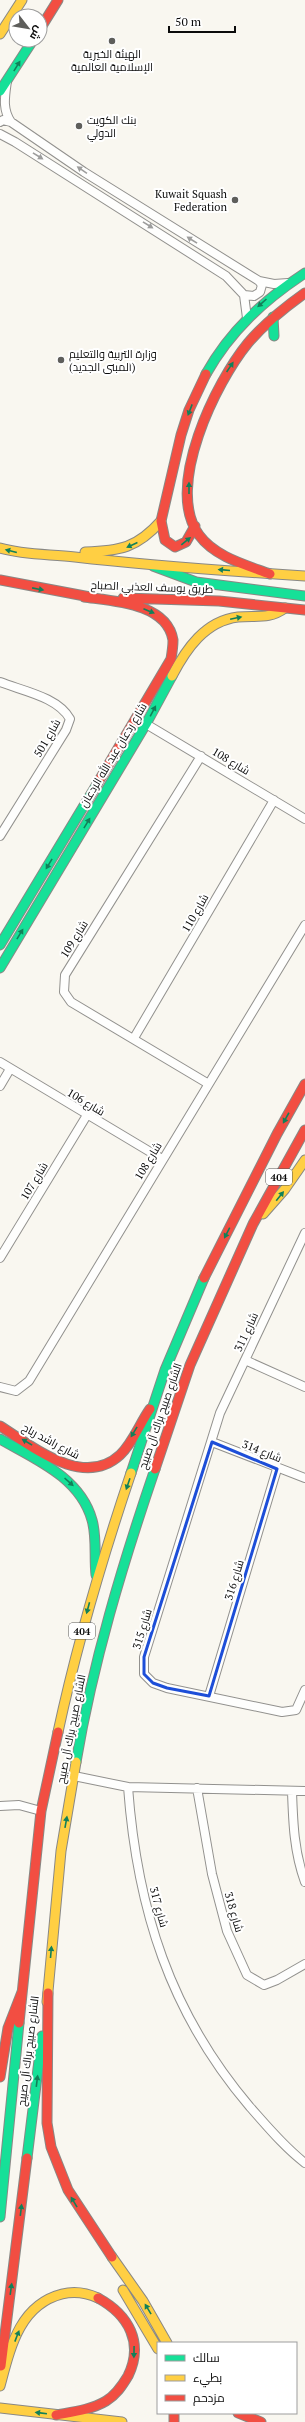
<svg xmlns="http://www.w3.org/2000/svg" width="305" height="2422" font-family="'PT Serif',Cairo,serif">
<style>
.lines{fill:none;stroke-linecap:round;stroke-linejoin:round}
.street-casing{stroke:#92918e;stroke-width:10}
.fast-casing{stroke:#898885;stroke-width:11}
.slow-casing{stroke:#898885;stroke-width:11}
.jam-casing{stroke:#898885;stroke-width:11}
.street{stroke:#fefefd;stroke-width:8}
.fast{stroke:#16e098;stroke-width:9}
.slow{stroke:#ffcf43;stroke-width:9}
.jam{stroke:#f24e42;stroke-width:9}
.oneway{fill:#118059}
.oneway2{fill:#9d9d9c}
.marked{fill:none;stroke:#1d4ed8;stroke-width:3;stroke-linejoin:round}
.poi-dot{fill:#5e5e5b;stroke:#fff;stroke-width:1.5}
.labels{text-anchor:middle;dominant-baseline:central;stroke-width:4;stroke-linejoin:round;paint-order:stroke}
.shield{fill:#fff;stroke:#545454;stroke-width:1}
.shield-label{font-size:10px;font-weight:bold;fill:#0b0b0b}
.poi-label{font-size:11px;fill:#0b0b0b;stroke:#fff;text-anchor:start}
.street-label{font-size:11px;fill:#0b0b0b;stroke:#fff}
</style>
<rect width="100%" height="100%" fill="#f9f7f0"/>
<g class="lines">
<g class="street-casing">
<path id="street" d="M7,81C5,96 2,109 11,122
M0,122L3,120L11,122L84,172L259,281L274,284L288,283
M0,134L15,142L226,276L244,295L247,318
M244,295L254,296L260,292L262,285L259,281
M0,682C23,691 58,697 70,719L66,730L0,836
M146,724L305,819
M201,756L65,975L64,992L71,1002L207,1083
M134,1038L274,800
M0,1062L162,1159
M0,1086L10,1069
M305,1233L220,1413L144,1657V1674L153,1683L167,1688L282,1712L296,1710L305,1690
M0,1258L87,1115
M245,1360L305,1387
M0,1387L16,1391L29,1381L305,925
M212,1442L305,1478
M209,1696L277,1469
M74,1776L128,1787
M197,1788L212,1874L227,1931L247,1975L264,1985L277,1980L305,1964
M292,1791C293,1822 294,1852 305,1882
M305,1791L128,1787C137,1909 170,2013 250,2107C267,2126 284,2147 305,2163
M0,1806L19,1805L41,1811"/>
</g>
<g class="fast-casing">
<path id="fast" d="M0,91L33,40
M273,317L274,336
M206,374C230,331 264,300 305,273
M153,566L196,582L305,596
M0,945L97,784
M0,968L146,724L172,676
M0,1439C35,1459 80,1477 92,1520C97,1537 94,1557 96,1575
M131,1473L165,1370L204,1278
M76,1762C93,1662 122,1566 155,1469
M27,2158L42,2036
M0,2217L19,2023"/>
</g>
<g class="slow-casing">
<path id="slow" d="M0,34L22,0
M0,548C24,555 50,554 75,557C152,566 228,571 305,576
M85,552C120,551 137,548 161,521
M172,676C186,649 205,621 238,617C257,615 268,620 285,608
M263,1214L285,1189L305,1160
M58,1732C77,1644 102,1559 131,1473
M47,2002L61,1851L76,1762
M112,2257L143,2301L167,2343
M123,2290L158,2349
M0,2386C10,2349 19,2305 62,2294C74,2291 87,2293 98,2298
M0,2408L122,2422"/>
</g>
<g class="jam-casing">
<path id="jam" d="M40,29L58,0
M195,526L186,542L175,547L165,540L161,521L181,435L189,410L206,374
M270,574C246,565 215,557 199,535C164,487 216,382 248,343C265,323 284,308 305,293
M0,580L90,597
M84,597C113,601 167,603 173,640C173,646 172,653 171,659L97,784
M123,598L219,601L305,610
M204,1278L277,1134L305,1084
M0,1426C32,1446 83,1489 120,1455C133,1443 140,1423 150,1409
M155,1469L190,1365L253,1224L305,1130
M48,1993L47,2123L51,2147L68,2190L112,2257
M19,2023L41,1811L58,1732
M0,2077L8,2028L22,1992
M1,2366L27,2158
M174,2413V2422
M238,2413L261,2422
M56,2415C72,2412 91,2410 106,2401C116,2395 122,2386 128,2376C144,2343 129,2315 98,2298"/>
</g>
<use href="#street" class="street"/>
<use href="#fast" class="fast"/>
<use href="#slow" class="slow"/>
<use href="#jam" class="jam"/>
</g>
<defs><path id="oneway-solid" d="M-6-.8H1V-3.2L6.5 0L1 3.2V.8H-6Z"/></defs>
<g class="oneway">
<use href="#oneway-solid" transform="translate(17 66) rotate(-58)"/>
<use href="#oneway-solid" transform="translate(262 303) rotate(138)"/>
<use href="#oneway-solid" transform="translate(230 367) rotate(-56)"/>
<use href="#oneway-solid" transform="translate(190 410) rotate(111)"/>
<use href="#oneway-solid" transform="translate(189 488) rotate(-90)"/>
<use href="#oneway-solid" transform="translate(186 541) rotate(-39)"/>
<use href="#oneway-solid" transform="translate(132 545) rotate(155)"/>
<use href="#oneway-solid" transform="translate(11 551) rotate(-166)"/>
<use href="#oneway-solid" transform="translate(224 570) rotate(-175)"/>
<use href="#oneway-solid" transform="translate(38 589) rotate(11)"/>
<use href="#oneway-solid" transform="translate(149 611) rotate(23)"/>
<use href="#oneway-solid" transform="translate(236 618) rotate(-12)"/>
<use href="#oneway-solid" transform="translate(153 711) rotate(-62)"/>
<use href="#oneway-solid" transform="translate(87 823) rotate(-59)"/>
<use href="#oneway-solid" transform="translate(49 864) rotate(121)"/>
<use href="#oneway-solid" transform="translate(20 934) rotate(-59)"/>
<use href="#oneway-solid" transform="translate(286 1118) rotate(119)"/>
<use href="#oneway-solid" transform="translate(280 1196) rotate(-51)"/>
<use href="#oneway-solid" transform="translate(227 1233) rotate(117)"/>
<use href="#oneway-solid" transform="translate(134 1432) rotate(121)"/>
<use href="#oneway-solid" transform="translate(27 1442) rotate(-149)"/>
<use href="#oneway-solid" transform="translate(69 1482) rotate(42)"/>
<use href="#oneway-solid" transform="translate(128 1484) rotate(109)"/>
<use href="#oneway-solid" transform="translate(88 1608) rotate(105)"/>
<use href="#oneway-solid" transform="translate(66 1822) rotate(-80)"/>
<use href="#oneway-solid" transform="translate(51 1952) rotate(-85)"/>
<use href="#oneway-solid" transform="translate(37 2081) rotate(-83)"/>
<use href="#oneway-solid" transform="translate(74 2202) rotate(-121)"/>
<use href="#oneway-solid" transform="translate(21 2210) rotate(-83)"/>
<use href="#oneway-solid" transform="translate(11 2289) rotate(-82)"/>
<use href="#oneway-solid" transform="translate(148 2309) rotate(-121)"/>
<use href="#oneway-solid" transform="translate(17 2336) rotate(-69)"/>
<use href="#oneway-solid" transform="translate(134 2352) rotate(91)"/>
<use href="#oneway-solid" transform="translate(41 2413) rotate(-173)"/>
</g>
<g class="oneway2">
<use href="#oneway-solid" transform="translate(38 156) rotate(32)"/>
<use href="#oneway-solid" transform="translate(82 170) rotate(-146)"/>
<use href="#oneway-solid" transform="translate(148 225) rotate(32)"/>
<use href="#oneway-solid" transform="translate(192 240) rotate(-148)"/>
</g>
<path class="marked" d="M212,1442L277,1469L209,1696L167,1688L153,1683L144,1674V1657Z"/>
<g class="poi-dot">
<circle cx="112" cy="41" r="4"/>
<circle cx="79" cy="126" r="4"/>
<circle cx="235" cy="200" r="4"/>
<circle cx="61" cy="360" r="4"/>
</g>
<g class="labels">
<g class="shield">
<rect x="266" y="1169" width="26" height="16" rx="3"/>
<rect x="69" y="1623" width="26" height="16" rx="3"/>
</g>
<g class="shield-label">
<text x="279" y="1177">404</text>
<text x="82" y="1631">404</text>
</g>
<g class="poi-label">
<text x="112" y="54" text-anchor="middle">الهيئة الخيرية<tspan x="112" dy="13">الإسلامية العالمية</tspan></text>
<text x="87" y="120">بنك الكويت<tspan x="87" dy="13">الدولي</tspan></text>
<text x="227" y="194" text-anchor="end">Kuwait Squash<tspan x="227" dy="13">Federation</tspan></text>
<text x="69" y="354">وزارة التربية والتعليم<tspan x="69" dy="13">(المبنى الجديد)</tspan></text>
</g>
<g class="street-label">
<text transform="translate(152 587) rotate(2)">طريق يوسف العذبي الصباح</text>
<text transform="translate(47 738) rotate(-60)">شارع 501</text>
<text transform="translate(113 755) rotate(-59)">شارع ردعان عبد الله الردعان</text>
<text transform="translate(231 761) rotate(31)">شارع 108</text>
<text transform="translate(195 913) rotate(-60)">شارع 110</text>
<text transform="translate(74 939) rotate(-58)">شارع 109</text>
<text transform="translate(86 1102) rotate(31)">شارع 106</text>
<text transform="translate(148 1161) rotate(-59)">شارع 108</text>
<text transform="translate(34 1181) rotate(-59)">شارع 107</text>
<text transform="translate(246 1332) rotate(-65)">شارع 311</text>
<text transform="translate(160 1416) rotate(-71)">الشارع صبيح براك آل صبيح</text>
<text transform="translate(51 1441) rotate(28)">شارع راشد رباح</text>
<text transform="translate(262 1451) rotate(22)">شارع 314</text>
<text transform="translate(234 1580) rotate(-73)">شارع 316</text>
<text transform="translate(142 1629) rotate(-73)">شارع 315</text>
<text transform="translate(71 1729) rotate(-79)">الشارع صبيح براك آل صبيح</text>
<text transform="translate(159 1907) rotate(75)">شارع 317</text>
<text transform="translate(234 1912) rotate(74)">شارع 318</text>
<text transform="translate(28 2051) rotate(-83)">الشارع صبيح براك آل صبيح</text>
</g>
</g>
<rect x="157" y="2342" width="140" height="72" fill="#ffffff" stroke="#9d9d9d"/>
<rect x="165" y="2355" width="20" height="6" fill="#16e098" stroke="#9d9d9d"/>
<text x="193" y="2362" font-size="12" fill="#0b0b0b">سالك</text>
<rect x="165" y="2375" width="20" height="6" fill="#ffcf43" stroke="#9d9d9d"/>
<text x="193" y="2382" font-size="12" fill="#0b0b0b">بطيء</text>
<rect x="165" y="2395" width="20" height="6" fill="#f24e42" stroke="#9d9d9d"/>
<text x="193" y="2402" font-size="12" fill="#0b0b0b">مزدحم</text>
<g transform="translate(28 28) rotate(121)"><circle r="19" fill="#ffffff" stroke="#9d9d9d"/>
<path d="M0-3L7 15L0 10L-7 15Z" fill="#5e5e5b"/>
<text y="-6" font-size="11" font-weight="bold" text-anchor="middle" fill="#0b0b0b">ش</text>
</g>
<path d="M169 26v6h66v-6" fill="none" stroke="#0b0b0b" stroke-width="2"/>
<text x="175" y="26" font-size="12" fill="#0b0b0b" stroke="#ffffff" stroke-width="3" paint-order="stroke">50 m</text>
</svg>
